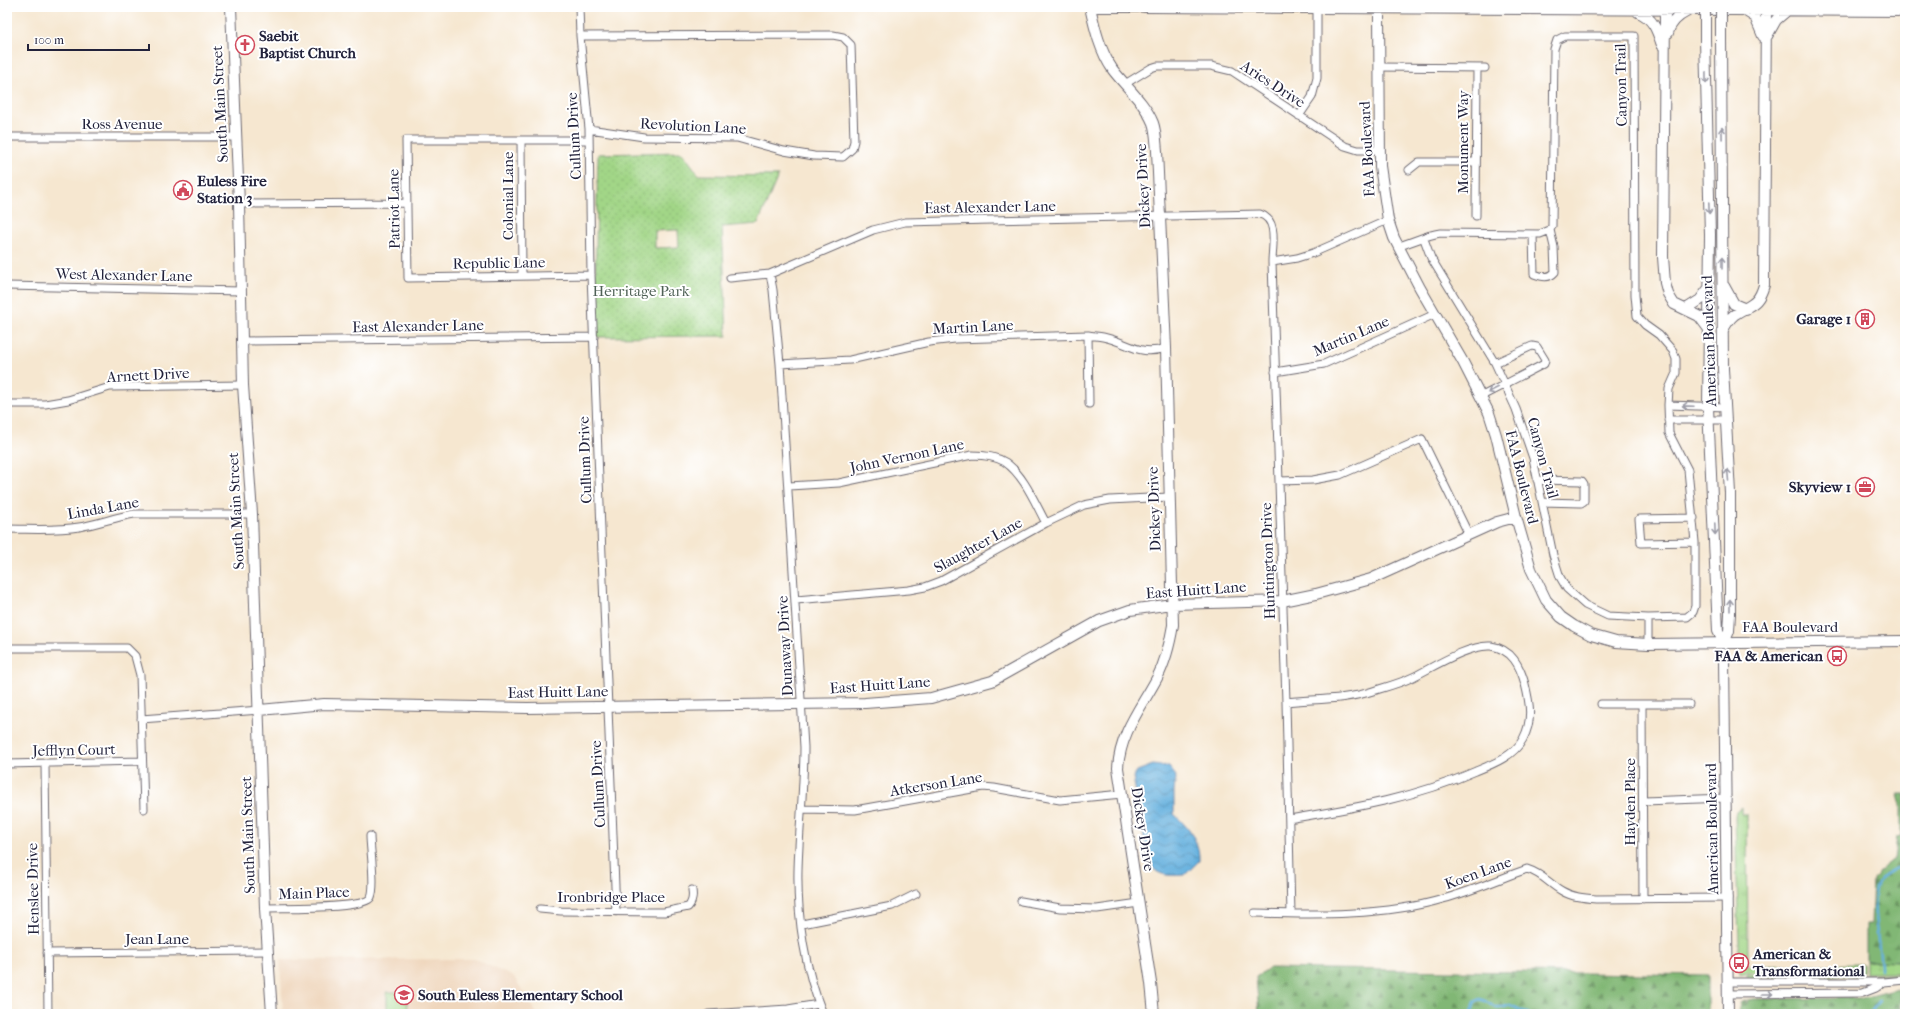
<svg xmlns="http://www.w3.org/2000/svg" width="1912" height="1021" font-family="'IM FELL French Canon',serif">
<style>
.built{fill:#efd6bc}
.grass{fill:url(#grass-tufts);stroke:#627c61}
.forest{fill:url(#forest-firs);stroke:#526c58}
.park{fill:url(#park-dots);stroke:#627c61;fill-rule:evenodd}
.garden{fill:#a2d687;stroke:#627c61}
.water{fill:url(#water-waves);stroke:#44698c}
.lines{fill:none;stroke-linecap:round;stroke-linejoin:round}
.stream{stroke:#65b0de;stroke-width:2.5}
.street-casing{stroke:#6c676f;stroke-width:9}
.secondary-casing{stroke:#6c676f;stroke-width:12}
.street{stroke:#fff;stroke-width:7}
.secondary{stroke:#fff;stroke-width:10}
.secondary-bridge-casing{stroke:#6c676f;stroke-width:12;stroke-linecap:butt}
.secondary-bridge{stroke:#fff;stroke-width:10}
.oneway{stroke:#9c9ca7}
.labels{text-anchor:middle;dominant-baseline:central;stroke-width:4;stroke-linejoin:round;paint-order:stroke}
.poi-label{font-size:15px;font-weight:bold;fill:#22223b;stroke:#fff;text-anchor:start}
.street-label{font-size:15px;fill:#22223b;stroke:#fff}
.park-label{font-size:15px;fill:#4f6156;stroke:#fff}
</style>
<defs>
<pattern id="grass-tufts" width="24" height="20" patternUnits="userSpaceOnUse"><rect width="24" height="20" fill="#a2d687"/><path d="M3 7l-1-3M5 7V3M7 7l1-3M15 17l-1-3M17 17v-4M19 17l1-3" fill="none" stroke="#8bb775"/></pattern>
<pattern id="forest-firs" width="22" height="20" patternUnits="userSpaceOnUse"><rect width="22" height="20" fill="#81b774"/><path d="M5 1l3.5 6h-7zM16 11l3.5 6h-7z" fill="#699460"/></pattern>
<pattern id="park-dots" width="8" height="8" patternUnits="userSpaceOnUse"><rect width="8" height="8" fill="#a2d687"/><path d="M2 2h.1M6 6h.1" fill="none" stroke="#8bb775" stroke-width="1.8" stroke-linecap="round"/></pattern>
<pattern id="water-waves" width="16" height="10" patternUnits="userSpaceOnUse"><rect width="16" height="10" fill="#65b0de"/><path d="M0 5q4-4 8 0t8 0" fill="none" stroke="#538fb5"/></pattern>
</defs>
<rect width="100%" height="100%" fill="#fff"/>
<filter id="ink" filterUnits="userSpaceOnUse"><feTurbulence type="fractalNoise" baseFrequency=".025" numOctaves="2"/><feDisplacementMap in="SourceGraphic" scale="8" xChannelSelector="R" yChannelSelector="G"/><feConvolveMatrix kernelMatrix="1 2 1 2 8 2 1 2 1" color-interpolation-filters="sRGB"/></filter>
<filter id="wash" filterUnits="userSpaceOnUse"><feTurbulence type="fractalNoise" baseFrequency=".012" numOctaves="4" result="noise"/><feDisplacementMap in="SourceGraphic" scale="16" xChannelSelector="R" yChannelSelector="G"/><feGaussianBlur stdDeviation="0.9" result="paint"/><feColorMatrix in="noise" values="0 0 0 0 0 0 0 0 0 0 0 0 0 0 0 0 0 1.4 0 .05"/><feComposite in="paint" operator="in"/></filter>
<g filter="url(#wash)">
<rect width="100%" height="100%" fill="#f6e7d0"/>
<path class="built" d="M475,959L514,977L537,1014H283L280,960Z"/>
<path class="grass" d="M1741,807V814H1747L1748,966L1863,964V973L1781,974L1746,972L1745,974L1740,975L1735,816L1736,811Z
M1866,961L1905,962V973H1866Z
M1747,974L1773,976L1905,975V976L1747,978Z"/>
<path class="forest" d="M1898,794H1905V962L1866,961V924H1871L1873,879L1879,871L1894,859L1897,837L1901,836V805Z
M1269,968L1708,975V1014H1259L1256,977Z
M1897,989L1901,996V1014H1738L1740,1003L1745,1000V1004H1747V1000L1754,999L1862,998Z"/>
<path class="park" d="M682,152L699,175L778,176L758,224L722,227L727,336L594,337L598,154ZM678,230L679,247L655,248V231Z"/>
<path class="garden" d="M387,992H407L408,1014H387Z"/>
<path class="water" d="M1153,765L1169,767L1176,776L1174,791V814C1188,827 1200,841 1199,861L1185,875C1169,876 1154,877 1148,859L1133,777L1137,771Z"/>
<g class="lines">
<path class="stream" d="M1881,970C1882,951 1866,894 1881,878C1885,874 1892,871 1897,868
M1454,1013L1458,1012L1464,1014
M1467,1014L1472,1011L1475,1002L1480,999C1497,1004 1489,1013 1510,1005L1529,1014
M1870,1014L1879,1000"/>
</g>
</g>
<g filter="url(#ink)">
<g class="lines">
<g class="street-casing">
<path id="street" d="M579,7L580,36L589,129L591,275L616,912
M580,36L833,35L843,37L851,45L854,141L852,149L843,157L814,156L784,151L737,138L644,137L589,129
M1379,67L1485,68
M1125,84L1151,68L1157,66H1211L1232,71L1345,146L1358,150H1380
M1299,116L1312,97L1317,78V9
M7,137H236
M521,140L522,276
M589,140H406L408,278L591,275
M1409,170L1419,162H1476
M239,204L406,203
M1476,216L1477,68
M1533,234L1534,274C1542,277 1549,279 1555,272L1554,247L1550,230
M1399,246C1413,242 1426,235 1440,233L1540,234L1550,230L1552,226L1554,49L1557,40L1565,36H1634L1635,295L1637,316L1645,325L1659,335L1673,351L1676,359V373L1669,389L1668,405L1669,433L1688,470L1695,542V606L1693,612L1687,617L1648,618L1608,616L1585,605L1567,589L1560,577L1553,555L1533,458L1516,409L1495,363L1431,258L1424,239
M1272,262L1297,258L1313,253L1388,220
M770,274L773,290L780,364L804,747C804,788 799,829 798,870C797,918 805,970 823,1014
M730,278L770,274L873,230L905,222L1260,214C1279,220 1272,246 1272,262L1286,702L1291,914
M7,286L241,291
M1088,335L1089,404
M243,341L594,337
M780,364L850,360L929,342L955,339L1088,335C1093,336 1098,336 1103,337C1128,342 1139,357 1166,348
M1275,372L1324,364L1435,314
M1480,397L1544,364L1545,360L1537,347L1532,346L1495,363
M7,404H45L68,400L110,387L243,385
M1668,405L1726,407
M1668,420H1727
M1537,480L1582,481L1584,484V501L1581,503L1542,502
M1279,481L1313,480L1340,475L1422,439L1469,535
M789,486L839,483L972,455C982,455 995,456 1005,462C1024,475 1035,503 1046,523
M1694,518L1639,519L1641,543L1695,542
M7,529C31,529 56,531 79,527C98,524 115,517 134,514H252
M796,600L909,590L925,587L941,581L1046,523L1084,505L1110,500L1169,497
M1648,644V618
M7,648H127L135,656L140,675L144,809
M1286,702C1315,699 1346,700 1373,691C1386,687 1401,683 1413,677C1433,667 1470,644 1491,646C1512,649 1520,666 1525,684C1530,704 1533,720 1523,739C1514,756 1493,764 1476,771C1415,798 1354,808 1289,819
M1601,704H1689
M1642,705L1643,899
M141,719L260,710
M45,763L48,1014
M7,764L142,761
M1644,801L1727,798
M802,809L855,810L983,787L994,788L1060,800L1122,794
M1021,901L1060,908L1097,909L1139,903
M265,908C281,907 365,910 371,897C376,886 370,849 370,836
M540,909L561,911L664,912L688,907C693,902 693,896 692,890
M1255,913C1314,915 1386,916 1443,899C1472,891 1499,879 1527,869C1543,874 1548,883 1562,891C1572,897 1584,898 1596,899L1728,898
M802,924L892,906L916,894
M47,953L268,951
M1728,982H1884L1905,980
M1728,994L1863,993L1876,988L1884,982
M708,1014L788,1009L819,1004"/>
</g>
<g class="secondary-casing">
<path id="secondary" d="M231,7L239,204L243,385L252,514L265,908L272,1014
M1090,7C1095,29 1100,51 1113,70C1126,87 1145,103 1153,123C1156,131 1156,142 1157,151L1166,348L1173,625C1170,643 1166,661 1157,678C1141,708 1120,733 1118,768L1151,983L1154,1014
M1090,7H1138
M1144,7L1905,11
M1379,9L1380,166L1388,220L1394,238L1420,288L1463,362L1489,413L1496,435L1516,517L1531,569L1546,600L1561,617L1574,626L1591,635L1616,642L1648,644L1905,641
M1665,10L1663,257L1665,283L1668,294L1674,304L1699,316L1708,328
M1744,10L1755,17L1763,36
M1638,12C1653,18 1657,30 1662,45
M1668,33C1670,22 1678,16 1688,11
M1767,36L1776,20L1789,9
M1721,37L1723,369L1730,493V614L1729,631L1724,643V659L1728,1014
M1705,39L1710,235L1708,407L1718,631L1724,643
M1724,286L1734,304L1746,309
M1686,309L1700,300L1709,288
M1723,330C1726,324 1729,319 1734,315C1750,304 1758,306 1764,285L1766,10
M260,710L324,704L527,708L865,703L931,698L992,681L1099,621L1130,610L1172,604L1282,601L1316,594L1371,579L1497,522L1516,517"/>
</g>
<use href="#street" class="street"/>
<use href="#secondary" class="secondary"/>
<g class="secondary-bridge-casing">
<path id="secondary-bridge" d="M1705,7V39
M1721,37V7"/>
</g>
<use href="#secondary-bridge" class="secondary-bridge"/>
</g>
<defs><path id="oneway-shaft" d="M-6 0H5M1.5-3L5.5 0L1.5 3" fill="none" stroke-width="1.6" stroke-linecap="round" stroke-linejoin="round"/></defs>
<g class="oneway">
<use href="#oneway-shaft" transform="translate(1706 78) rotate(89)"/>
<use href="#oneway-shaft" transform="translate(1722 133) rotate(-91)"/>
<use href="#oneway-shaft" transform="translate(1709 208) rotate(88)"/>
<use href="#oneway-shaft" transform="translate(1722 263) rotate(-90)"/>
<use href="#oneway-shaft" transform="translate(1493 390) rotate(153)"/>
<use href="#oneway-shaft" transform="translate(1688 406) rotate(-178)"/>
<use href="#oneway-shaft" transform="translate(1728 475) rotate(-95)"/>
<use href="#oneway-shaft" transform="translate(1715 529) rotate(88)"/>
<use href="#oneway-shaft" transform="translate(1730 605) rotate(-90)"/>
<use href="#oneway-shaft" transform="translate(1767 994)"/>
</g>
</g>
<defs>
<g id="church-ring" transform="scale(1)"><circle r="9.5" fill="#fff" stroke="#d1495b" stroke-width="1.5"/><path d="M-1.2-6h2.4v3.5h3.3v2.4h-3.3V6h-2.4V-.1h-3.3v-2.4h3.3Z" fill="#d1495b"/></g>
<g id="civic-ring" transform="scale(1)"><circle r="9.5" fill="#fff" stroke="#d1495b" stroke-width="1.5"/><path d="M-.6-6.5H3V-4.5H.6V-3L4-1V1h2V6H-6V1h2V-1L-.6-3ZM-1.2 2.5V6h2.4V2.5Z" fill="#d1495b"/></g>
<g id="building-ring" transform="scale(1)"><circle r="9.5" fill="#fff" stroke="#d1495b" stroke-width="1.5"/><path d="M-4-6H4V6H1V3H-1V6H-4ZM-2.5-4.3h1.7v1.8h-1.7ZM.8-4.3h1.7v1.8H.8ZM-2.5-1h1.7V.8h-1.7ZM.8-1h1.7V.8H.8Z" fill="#d1495b"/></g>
<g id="office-ring" transform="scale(1)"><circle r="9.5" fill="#fff" stroke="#d1495b" stroke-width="1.5"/><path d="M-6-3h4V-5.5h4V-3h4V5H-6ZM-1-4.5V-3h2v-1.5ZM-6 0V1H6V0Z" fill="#d1495b"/></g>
<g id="bus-ring" transform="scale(1)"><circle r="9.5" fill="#fff" stroke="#d1495b" stroke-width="1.5"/><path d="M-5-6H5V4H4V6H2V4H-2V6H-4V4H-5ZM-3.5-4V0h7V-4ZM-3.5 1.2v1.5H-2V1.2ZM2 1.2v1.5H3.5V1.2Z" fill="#d1495b"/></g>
<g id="school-ring" transform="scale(1)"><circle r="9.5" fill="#fff" stroke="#d1495b" stroke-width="1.5"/><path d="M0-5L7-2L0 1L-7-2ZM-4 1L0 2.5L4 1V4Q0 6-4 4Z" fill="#d1495b"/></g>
</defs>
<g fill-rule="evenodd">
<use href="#church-ring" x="245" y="45"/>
<use href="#civic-ring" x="183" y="190"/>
<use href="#building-ring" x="1865" y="319"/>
<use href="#office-ring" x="1865" y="487"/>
<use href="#bus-ring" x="1837" y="656"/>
<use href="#bus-ring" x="1739" y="963"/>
<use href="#school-ring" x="404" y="995"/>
</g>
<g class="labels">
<g class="poi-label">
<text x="259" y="36">Saebit<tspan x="259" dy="17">Baptist Church</tspan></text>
<text x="197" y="181">Euless Fire<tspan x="197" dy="17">Station 3</tspan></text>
<text x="1851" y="319" text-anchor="end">Garage 1</text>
<text x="1851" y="487" text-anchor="end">Skyview 1</text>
<text x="1823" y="656" text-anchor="end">FAA &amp; American</text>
<text x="1753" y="954">American &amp;<tspan x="1753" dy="17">Transformational</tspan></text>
<text x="418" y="995">South Euless Elementary School</text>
</g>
<g class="street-label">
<text transform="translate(1273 84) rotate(33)">Aries Drive</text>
<text transform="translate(1621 85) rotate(-91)">Canyon Trail</text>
<text transform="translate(220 104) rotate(-93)">South Main Street</text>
<text x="122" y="124">Ross Avenue</text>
<text transform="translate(693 126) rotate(3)">Revolution Lane</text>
<text transform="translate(574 136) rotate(-93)">Cullum Drive</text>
<text transform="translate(1463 142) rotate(-90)">Monument Way</text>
<text transform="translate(1367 149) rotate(-93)">FAA Boulevard</text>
<text transform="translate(1143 186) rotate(-93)">Dickey Drive</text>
<text transform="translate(508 196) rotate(-90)">Colonial Lane</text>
<text transform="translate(990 207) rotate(-1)">East Alexander Lane</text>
<text transform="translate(394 209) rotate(-91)">Patriot Lane</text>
<text transform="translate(499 263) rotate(-1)">Republic Lane</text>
<text transform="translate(124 275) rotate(1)">West Alexander Lane</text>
<text transform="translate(418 326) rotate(-1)">East Alexander Lane</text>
<text transform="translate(973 327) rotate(-3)">Martin Lane</text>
<text transform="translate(1351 336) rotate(-23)">Martin Lane</text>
<text transform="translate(1709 341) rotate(-92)">American Boulevard</text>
<text transform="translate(148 375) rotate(-3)">Arnett Drive</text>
<text transform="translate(907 456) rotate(-12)">John Vernon Lane</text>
<text transform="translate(1543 458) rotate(75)">Canyon Trail</text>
<text transform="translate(585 460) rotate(-92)">Cullum Drive</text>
<text transform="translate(1522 477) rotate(76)">FAA Boulevard</text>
<text transform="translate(103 508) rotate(-10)">Linda Lane</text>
<text transform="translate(1154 509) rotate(-92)">Dickey Drive</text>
<text transform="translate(236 511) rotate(-93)">South Main Street</text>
<text transform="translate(978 545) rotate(-29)">Slaughter Lane</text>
<text transform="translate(1268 561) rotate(-92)">Huntington Drive</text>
<text transform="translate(1196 590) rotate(-4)">East Huitt Lane</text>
<text x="1790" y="627">FAA Boulevard</text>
<text transform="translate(785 646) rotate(-93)">Dunaway Drive</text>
<text transform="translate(880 685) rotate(-4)">East Huitt Lane</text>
<text transform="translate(558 692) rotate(-1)">East Huitt Lane</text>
<text transform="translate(74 750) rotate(-1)">Jefflyn Court</text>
<text transform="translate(598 784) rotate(-93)">Cullum Drive</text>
<text transform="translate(936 784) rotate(-9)">Atkerson Lane</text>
<text transform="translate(1630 802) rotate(-90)">Hayden Place</text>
<text transform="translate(1143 829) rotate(81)">Dickey Drive</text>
<text transform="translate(1712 829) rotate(-91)">American Boulevard</text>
<text transform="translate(248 835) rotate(-92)">South Main Street</text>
<text transform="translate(1478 873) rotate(-20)">Koen Lane</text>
<text transform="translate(33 889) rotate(-91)">Henslee Drive</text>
<text transform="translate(314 893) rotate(-2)">Main Place</text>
<text x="611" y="897">Ironbridge Place</text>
<text x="157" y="939">Jean Lane</text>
</g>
<g class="park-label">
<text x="641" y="291">Herritage Park</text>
</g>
</g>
<rect width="1912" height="1021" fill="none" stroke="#fff" stroke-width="24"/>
<path d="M28 44v6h121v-6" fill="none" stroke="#22223b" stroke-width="2"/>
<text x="34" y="44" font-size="12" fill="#22223b" stroke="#ffffff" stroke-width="3" paint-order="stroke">100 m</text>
</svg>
